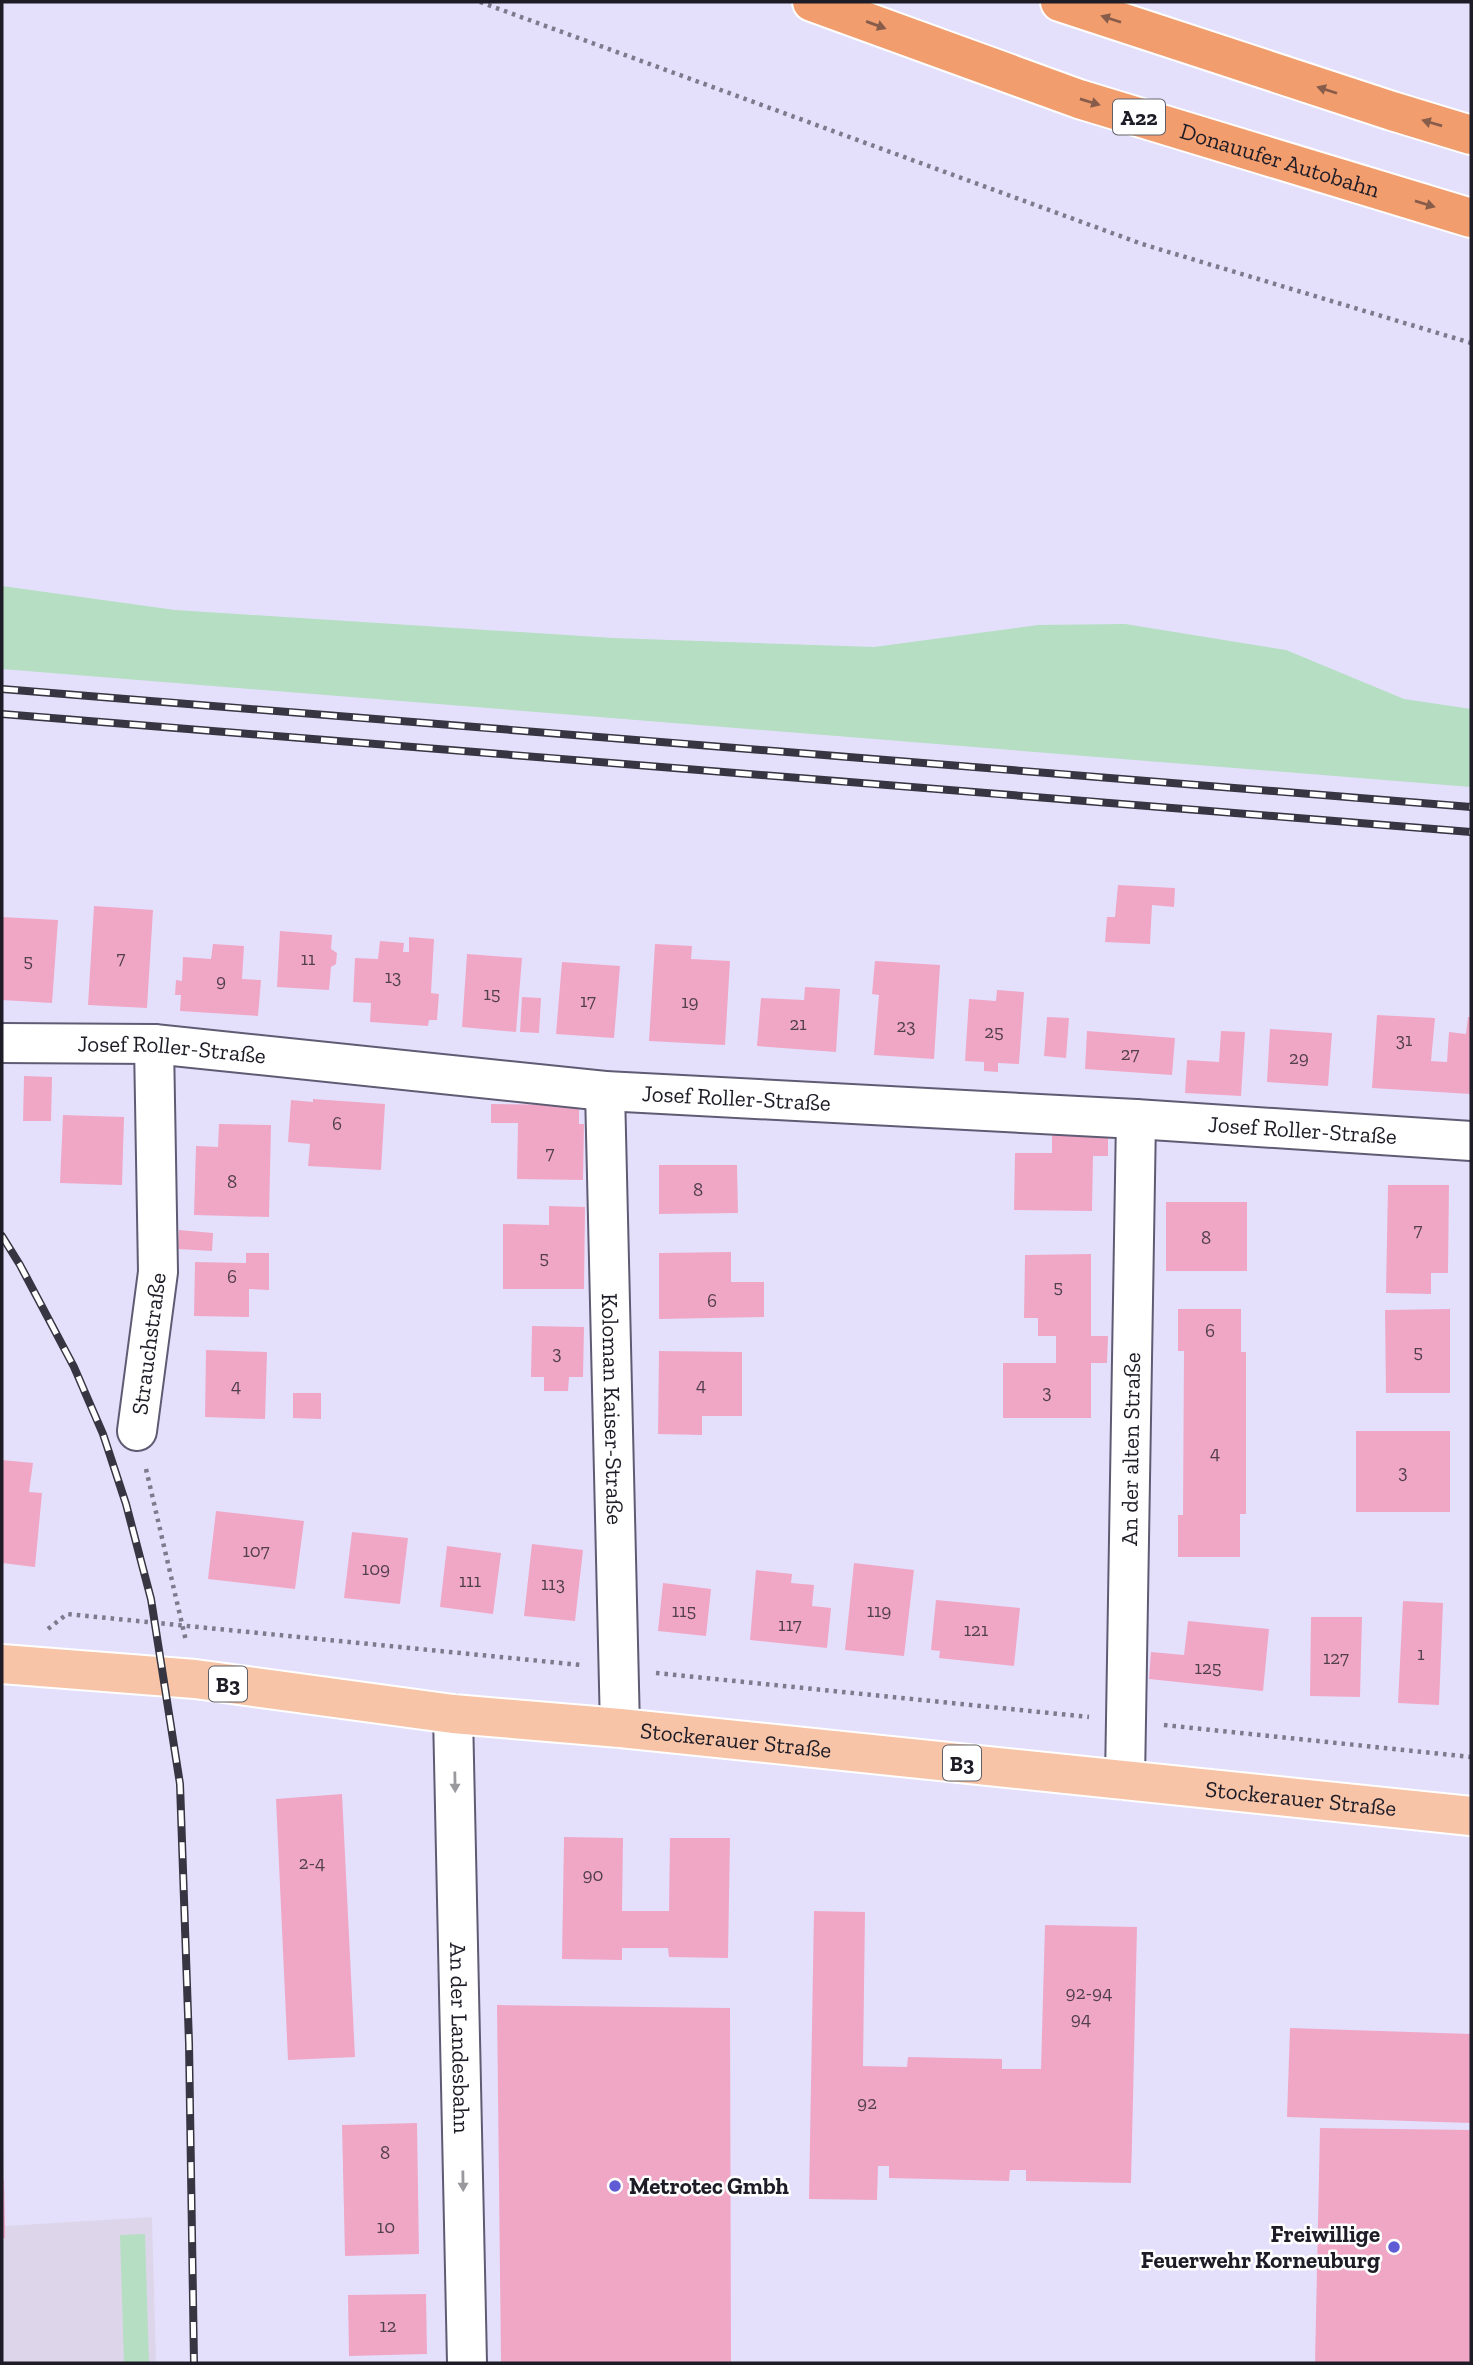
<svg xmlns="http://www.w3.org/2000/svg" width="1473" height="2365" font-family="'Zilla Slab',serif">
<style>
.education{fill:#ddd6eb}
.green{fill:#b5dec2}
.building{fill:#f0a7c6}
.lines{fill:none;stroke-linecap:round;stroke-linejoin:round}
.minor-casing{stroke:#5f5b73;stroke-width:42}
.primary-casing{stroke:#fff;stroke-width:42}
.motorway-casing{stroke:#fff;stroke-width:42}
.path{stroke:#7c7a8c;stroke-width:4.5;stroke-dasharray:3.5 5;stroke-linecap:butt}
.minor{stroke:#fff;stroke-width:38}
.primary{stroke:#f7c4a8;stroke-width:38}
.motorway{stroke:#f19d6e;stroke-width:38}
.rail-casing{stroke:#373541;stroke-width:8}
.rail{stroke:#fff;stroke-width:5;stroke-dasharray:16;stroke-linecap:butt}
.oneway{fill:#885c4a}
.oneway2{fill:#9a999d}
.poi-dot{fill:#5f5bd4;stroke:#fff;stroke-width:2.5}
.labels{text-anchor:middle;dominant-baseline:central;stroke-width:5;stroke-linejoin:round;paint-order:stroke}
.number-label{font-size:19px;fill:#523f4e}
.shield{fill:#fff;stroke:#626067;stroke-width:2}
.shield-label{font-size:21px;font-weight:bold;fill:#1e1c26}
.street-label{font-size:23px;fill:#1e1c26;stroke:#fff}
.poi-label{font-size:23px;font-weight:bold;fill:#1e1c26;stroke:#fff;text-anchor:start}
</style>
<rect width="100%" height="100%" fill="#e4e0fc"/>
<path class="education" d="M2,2092L5,2226L152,2217L156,2363H2Z"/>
<path class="green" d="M2,586L175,610L613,638L874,647L1038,625L1125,624L1286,650L1404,699L1471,709V787L2,669Z
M145,2234L149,2363H124L120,2235Z"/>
<path class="building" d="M1118,885L1175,888L1174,907L1152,905L1150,944L1105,942L1107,917H1115Z
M94,906L153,910L147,1008L88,1005Z
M2,917L58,920L52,1003L2,1000Z
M280,931L332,935L331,949L337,953L336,964L331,967L329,990L277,987Z
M409,937L434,939L431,993L439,994L437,1020H429L428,1026L370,1022L371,1003L353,1002L355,958L378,959L380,941L404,943L403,952H409Z
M213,944L244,946L242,979L261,980L258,1016L180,1011L181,995H175L176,980L182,981L183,957L211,959Z
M655,944L692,946L691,959L730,961L725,1045L649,1041Z
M467,954L522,958L516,1032L462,1027Z
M875,961L940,965L934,1059L874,1055L879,995L872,994Z
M562,962L620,966L614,1038L556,1034Z
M805,987L840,989L836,1052L757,1046L761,998L804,1000Z
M997,990L1024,992L1019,1064L998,1063V1072L984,1071V1062L965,1061L969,999L996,1001Z
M522,997L541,998L539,1033L520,1032Z
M1377,1015L1435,1018L1431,1061L1447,1062L1449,1032L1466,1034L1468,1017H1471V1094L1372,1088Z
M1047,1017L1069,1018L1066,1058L1044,1056Z
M1270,1029L1332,1033L1328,1086L1267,1082Z
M1087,1031L1175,1038L1172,1075L1085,1069Z
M1221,1031L1245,1032L1241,1096L1185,1093L1187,1060L1219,1062Z
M24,1076L52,1077L51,1121H23Z
M313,1099L385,1104L381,1170L308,1166L310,1144L288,1142L291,1100L313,1102Z
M491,1104L579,1105V1124H584L583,1180L517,1179L518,1123H491Z
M63,1115L124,1117L122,1185L60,1183Z
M219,1124L271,1125L269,1217L194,1215L196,1146L218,1147Z
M1052,1132L1108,1133V1156H1093L1092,1211L1014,1210L1015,1153H1052Z
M659,1165H737L738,1213L659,1214Z
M1388,1185H1449L1448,1273H1431V1294L1386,1293Z
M1166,1202H1247V1271H1166Z
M549,1206L585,1207L584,1289H503V1224L549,1225Z
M179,1230L213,1233L212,1251L178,1249Z
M731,1252V1282H764V1317L659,1319V1253Z
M246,1253H269V1290L249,1289V1317L194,1316L195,1262L246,1263Z
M1091,1254V1336H1108L1107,1363H1091V1418H1003V1363H1056V1336H1038V1318H1024L1025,1255Z
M1178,1309H1241V1352H1246V1514H1240V1557H1178V1515H1183L1184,1351H1178Z
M1450,1309V1393H1386L1385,1310Z
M532,1326L584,1327L583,1377H569L568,1391H544V1377H531Z
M206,1350L267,1352L265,1419L205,1417Z
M659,1351L742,1352V1416H702V1435L658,1434Z
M293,1393H321V1419L293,1418Z
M1356,1431H1450V1512H1356Z
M2,1460L33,1463L29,1492L42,1493L35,1567L2,1563Z
M216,1511L304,1521L295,1589L208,1579Z
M352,1532L408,1538L400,1604L344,1598Z
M532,1544L583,1550L575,1621L524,1616Z
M447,1546L501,1553L493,1614L440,1607Z
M854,1563L914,1570L904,1656L845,1650Z
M756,1570L792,1574L791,1583L814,1585L812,1606L831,1608L827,1648L750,1640Z
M663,1583L711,1589L706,1636L658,1631Z
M936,1600L1020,1608L1014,1666L939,1658L940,1651L931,1650Z
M1403,1601L1443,1603L1439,1705L1398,1703Z
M1311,1617H1362L1360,1697L1310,1696Z
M1188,1621L1269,1629L1263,1691L1149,1679L1151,1652L1184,1655Z
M342,1794L355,2057L288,2060L276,1799Z
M564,1837L623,1838L622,1911H669L670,1838H730L728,1958L669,1957L668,1948H622V1960L562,1959Z
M814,1911L865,1912L863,2066L907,2067L908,2057L1002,2059V2069H1041L1045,1925L1137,1927L1131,2183L1026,2181V2170H1010L1009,2181L889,2178V2166H878L877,2200L809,2199Z
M497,2005L730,2008L731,2363H501Z
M1290,2028L1471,2034V2123L1287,2117Z
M417,2123L419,2254L345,2256L342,2125Z
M1320,2128L1471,2130V2363H1315Z
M2,2180H4L5,2226V2238H2Z
M426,2294L427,2354L349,2356L348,2295Z"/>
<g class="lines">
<g class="minor-casing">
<g id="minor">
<path id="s1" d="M2,1043L154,1044L605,1091L1136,1119L1471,1141"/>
<path id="s2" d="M605,1091L620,1728"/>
<path id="s3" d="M137,1431L158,1272L154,1044"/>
<path id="s4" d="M453,1714L467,2363"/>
<path id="s5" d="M1125,1780L1136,1119"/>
</g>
</g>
<g class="primary-casing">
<g id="primary">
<path id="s6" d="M2,1664L195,1679L453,1714L620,1728L1471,1816"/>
</g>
</g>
<g class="motorway-casing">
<g id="motorway">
<path id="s7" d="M812,2L1079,99L1471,218"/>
<path d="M1060,2L1392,111L1471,135"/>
</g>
</g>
<path class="path" d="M480,2L1142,244L1471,343
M146,1469L186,1641
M48,1629L67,1614L581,1665
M656,1673L1089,1717
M1164,1725L1471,1757"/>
<use href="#minor" class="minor"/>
<use href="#primary" class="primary"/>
<use href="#motorway" class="motorway"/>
<g class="rail-casing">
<path id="rail" d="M2,689L1471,807
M2,714L1471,832
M2,1236L20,1265L74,1367L103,1434L126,1504L151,1599L180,1784L189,2043L194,2363"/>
</g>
<use href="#rail" class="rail"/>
</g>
<defs><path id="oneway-solid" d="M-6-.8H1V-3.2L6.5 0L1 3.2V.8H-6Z" transform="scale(1.75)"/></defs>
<g class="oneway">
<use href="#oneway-solid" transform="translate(1111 19) rotate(-162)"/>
<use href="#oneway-solid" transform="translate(876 25) rotate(20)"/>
<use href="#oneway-solid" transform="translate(1327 90) rotate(-162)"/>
<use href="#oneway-solid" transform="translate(1090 102) rotate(17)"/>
<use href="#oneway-solid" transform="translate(1432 123) rotate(-164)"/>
<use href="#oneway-solid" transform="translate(1425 204) rotate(17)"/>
</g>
<g class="oneway2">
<use href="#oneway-solid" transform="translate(455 1782) rotate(89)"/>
<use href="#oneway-solid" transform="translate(463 2181) rotate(89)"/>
</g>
<g class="poi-dot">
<circle cx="615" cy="2186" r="7"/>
<circle cx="1394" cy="2247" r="7"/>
</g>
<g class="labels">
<g class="number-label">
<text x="121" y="957">7</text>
<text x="308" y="958">11</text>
<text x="28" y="960">5</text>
<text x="393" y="976">13</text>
<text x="221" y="980">9</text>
<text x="492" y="993">15</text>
<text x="588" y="1000">17</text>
<text x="690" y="1001">19</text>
<text x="798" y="1023">21</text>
<text x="906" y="1025">23</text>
<text x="994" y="1031">25</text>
<text x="1404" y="1039">31</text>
<text x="1130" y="1053">27</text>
<text x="1299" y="1057">29</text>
<text x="337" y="1123">6</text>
<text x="550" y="1152">7</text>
<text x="232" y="1181">8</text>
<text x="698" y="1189">8</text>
<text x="1418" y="1229">7</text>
<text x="1206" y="1237">8</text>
<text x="544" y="1257">5</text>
<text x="232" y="1276">6</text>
<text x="1058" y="1286">5</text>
<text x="712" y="1300">6</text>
<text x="1210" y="1330">6</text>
<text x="1418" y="1351">5</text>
<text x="557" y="1352">3</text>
<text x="701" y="1384">4</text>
<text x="236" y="1385">4</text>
<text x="1047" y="1391">3</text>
<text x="1215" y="1452">4</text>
<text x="1403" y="1471">3</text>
<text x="256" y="1550">107</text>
<text x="376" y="1568">109</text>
<text x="470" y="1580">111</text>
<text x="553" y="1583">113</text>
<text x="684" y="1610">115</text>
<text x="879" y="1610">119</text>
<text x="790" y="1624">117</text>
<text x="976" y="1629">121</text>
<text x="1421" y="1653">1</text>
<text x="1336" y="1657">127</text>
<text x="1208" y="1667">125</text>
<text x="312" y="1862">2-4</text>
<text x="593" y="1874">90</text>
<text x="1089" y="1992">92-94</text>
<text x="1081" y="2018">94</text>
<text x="867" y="2102">92</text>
<text x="385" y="2152">8</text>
<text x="386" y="2226">10</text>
<text x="388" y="2325">12</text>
</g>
<g class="shield">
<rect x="1113" y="99.5" width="52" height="35" rx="5"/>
<rect x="209" y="1666.5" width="38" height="35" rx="5"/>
<rect x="943" y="1745.5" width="38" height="35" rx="5"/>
</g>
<g class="shield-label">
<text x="1139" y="117">A22</text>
<text x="228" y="1684">B3</text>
<text x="962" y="1763">B3</text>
</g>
<g class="street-label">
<text stroke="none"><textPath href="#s7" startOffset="494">Donauufer Autobahn</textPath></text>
<text stroke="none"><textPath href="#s1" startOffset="170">Josef Roller-Straße</textPath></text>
<text stroke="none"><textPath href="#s1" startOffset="737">Josef Roller-Straße</textPath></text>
<text stroke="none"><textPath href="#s1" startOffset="1304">Josef Roller-Straße</textPath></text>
<text stroke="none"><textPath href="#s3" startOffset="88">Strauchstraße</textPath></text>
<text stroke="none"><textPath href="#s2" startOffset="318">Koloman Kaiser-Straße</textPath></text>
<text stroke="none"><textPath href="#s5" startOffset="331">An der alten Straße</textPath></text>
<text stroke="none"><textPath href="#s6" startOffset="738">Stockerauer Straße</textPath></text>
<text stroke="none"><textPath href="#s6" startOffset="1306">Stockerauer Straße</textPath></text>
<text stroke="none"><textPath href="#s4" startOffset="324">An der Landesbahn</textPath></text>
</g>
<g class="poi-label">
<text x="629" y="2186">Metrotec Gmbh</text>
<text x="1380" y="2234" text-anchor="end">Freiwillige<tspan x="1380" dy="26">Feuerwehr Korneuburg</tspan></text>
</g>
</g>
<rect width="1473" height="2365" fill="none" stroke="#1e1c26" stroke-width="7"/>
</svg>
